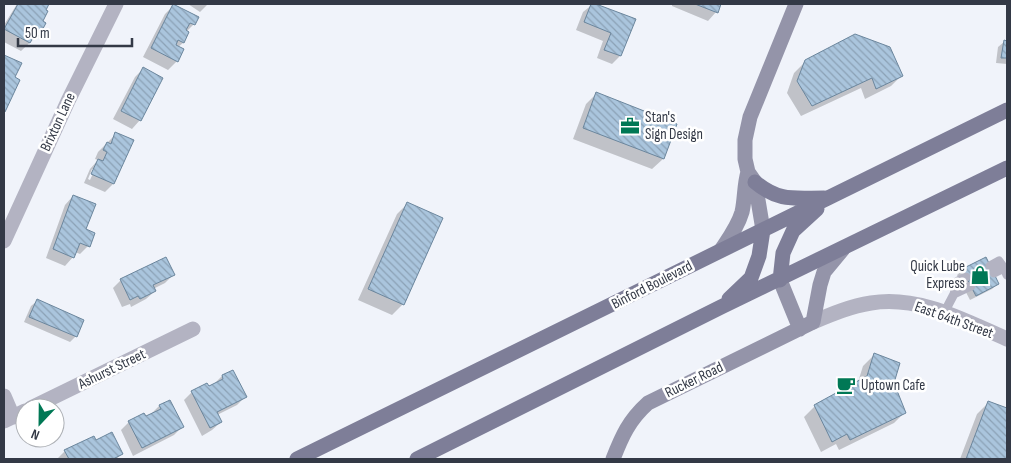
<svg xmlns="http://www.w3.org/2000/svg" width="1011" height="463" font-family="'Sofia Sans Condensed',sans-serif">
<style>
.shadow{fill:#0003;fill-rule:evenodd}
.building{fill:url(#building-back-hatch);stroke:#6b869d}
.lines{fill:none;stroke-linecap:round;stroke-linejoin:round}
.lane{stroke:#b3b3c2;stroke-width:9}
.street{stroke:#b3b3c2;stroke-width:15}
.secondary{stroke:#9494a9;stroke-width:15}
.primary{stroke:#7e7e98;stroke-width:15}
.labels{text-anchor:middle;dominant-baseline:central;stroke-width:5;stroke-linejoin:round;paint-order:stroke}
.poi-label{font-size:15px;fill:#333946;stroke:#fff;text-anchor:start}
.street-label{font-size:15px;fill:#333946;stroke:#fff}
</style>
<defs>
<pattern id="building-back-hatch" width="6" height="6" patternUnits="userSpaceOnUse" patternTransform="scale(1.25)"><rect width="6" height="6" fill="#aac5dd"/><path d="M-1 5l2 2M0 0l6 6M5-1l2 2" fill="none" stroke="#8ba1b5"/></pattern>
</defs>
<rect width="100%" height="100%" fill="#f0f3fa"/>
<path class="shadow" d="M17,4H48L44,10L38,35L21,51L4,42V25Z
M188,4H208L200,12Z
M593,4L634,20L620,56L612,64L597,58L603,41L576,30L583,12Z
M672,4H720L716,12L708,21L672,6Z
M174,5L194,24L186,32L188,33L183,43L178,47L177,61L168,70L143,57L165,14Z
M1004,42H1007V64L996,63L998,47Z
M4,57L20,64L14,78L4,112Z
M806,61L902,75L891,86L865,99L861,88L801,116L787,93L794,73Z
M143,69L140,120L132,129L113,119L135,77Z
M597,93L676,125L663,159L652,169L573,139L586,104Z
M116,134L113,184L105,192L84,183L90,169L98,160L95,159L98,152ZM92,169H95L90,180L88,179Z
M73,196L88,246L80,254L75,252L73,257L65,266L46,258L65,205Z
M408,203L403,304L392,315L358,300L397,214Z
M963,270L998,284L992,289L970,300L957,275Z
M173,275L165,283L153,289L155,291L146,299L131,307L130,304L122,307L113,288L121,280Z
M37,301L83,320L76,336L70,342L24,322L31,306Z
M874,355L893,383L905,412L894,423L839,450L836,444L821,452L804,417L815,406L858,382L863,366Z
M222,376L245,397L237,405L217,415L221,422L212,430L202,436L184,400L192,392L214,384Z
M170,401L182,427L174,435L133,456L121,430L129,422L150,415L159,406Z
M988,403L1007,410V459H960L977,414Z
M95,441L122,454L116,459H57L65,451Z"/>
<path class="building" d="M18,4H49L46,10L48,11L43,21L46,23L39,36L35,34L30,43L4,29Z
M173,4L199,17L195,25L190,23L186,30L189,32L184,43L178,40L176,45L184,49L178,62L151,48Z
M591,4H596L636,19L621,56L604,50L611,33L584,22Z
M695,4H721L718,13Z
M855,34L890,47L903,76L876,89L872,78L812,106L797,81L805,60Z
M1004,40L1007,41V58H1001Z
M4,55L22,63L15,77L20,80L5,112L4,111Z
M143,67L163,78L141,121L121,111Z
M596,92L677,124L664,159L583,128Z
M115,132L134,140L114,184L91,174L98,159L103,161L107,152L103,150L107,142L111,144Z
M73,195L96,204L86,229L95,233L90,247L80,243L74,258L53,249Z
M407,202L443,218L404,305L368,289Z
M166,257L175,275L153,285L156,291L140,299L138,296L130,300L120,279Z
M986,257L999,284L976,296L962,269Z
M37,299L84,320L77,337L29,317Z
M874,353L900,363L894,383L906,413L850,440L847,434L832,442L814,405L867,376Z
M233,370L247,397L217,412L222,422L210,428L191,391L207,383L209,386L223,379L222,375Z
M170,400L184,427L142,448L128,421L144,413L146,416L161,409L159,405Z
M988,401L1007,408V459H966Z
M112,432L123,454L113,459H69L64,450L94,436L96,440Z"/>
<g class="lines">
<path class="lane" d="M990,266L999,261L1004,268
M994,273L1004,268L1007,275
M954,294L971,286
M944,313L954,294L958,281L966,277"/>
<path class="street" d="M4,241L68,101L116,4
M813,322C832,314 851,306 871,303C919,295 965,321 1007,339
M4,396L13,417
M31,408L193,329
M4,421L25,411"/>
<path class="secondary" d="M763,230L755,182L748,172L745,159V140L750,117L796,4
M721,250C729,238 738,226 742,212C745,199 744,185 748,172
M780,280L800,329
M613,459C622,436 629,420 648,403L813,322L820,285L824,272L843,249"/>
<path class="primary" d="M755,182C779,202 794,198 824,198
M780,280L783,253L793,231L817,209
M729,299L751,278L759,256L763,230
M297,459L1007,110
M417,459L721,307L1007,168"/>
</g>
<defs>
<g id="office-bare" transform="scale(1.5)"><path d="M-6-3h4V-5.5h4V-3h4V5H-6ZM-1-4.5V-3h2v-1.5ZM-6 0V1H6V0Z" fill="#007855" stroke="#fff" stroke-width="2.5" paint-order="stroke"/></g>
<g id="shop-bare" transform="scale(1.5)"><path d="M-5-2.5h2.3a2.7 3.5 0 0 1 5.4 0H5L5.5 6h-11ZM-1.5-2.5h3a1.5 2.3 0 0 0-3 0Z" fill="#007855" stroke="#fff" stroke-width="2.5" paint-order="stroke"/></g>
<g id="cafe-bare" transform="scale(1.5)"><path d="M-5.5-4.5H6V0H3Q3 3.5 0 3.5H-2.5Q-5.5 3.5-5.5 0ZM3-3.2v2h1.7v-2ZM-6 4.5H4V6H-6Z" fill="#007855" stroke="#fff" stroke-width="2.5" paint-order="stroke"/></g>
</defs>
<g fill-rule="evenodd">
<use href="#office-bare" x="630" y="126"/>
<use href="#shop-bare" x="980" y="275"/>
<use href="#cafe-bare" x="846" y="385"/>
</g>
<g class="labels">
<g class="poi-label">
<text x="645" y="117">Stan's<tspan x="645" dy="17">Sign Design</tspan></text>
<text x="965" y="266" text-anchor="end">Quick Lube<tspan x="965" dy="17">Express</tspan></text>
<text x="861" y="385">Uptown Cafe</text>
</g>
<g class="street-label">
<text transform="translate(58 122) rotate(-65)">Brixton Lane</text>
<text transform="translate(652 285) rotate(-27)">Binford Boulevard</text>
<text transform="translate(954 320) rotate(20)">East 64th Street</text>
<text transform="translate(112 369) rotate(-26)">Ashurst Street</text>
<text transform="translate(694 380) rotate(-26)">Rucker Road</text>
</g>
</g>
<rect width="1011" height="463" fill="none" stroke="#333946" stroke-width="10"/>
<g transform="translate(40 423) rotate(202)"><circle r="24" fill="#ffffff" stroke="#adb0b5"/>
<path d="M0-4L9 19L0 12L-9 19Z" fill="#007855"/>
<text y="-8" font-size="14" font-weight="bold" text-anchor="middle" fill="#333946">N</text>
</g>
<path d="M18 38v8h114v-8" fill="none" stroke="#333946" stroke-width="2.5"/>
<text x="25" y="38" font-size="15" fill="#333946" stroke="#ffffff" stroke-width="4" paint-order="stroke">50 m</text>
</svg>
